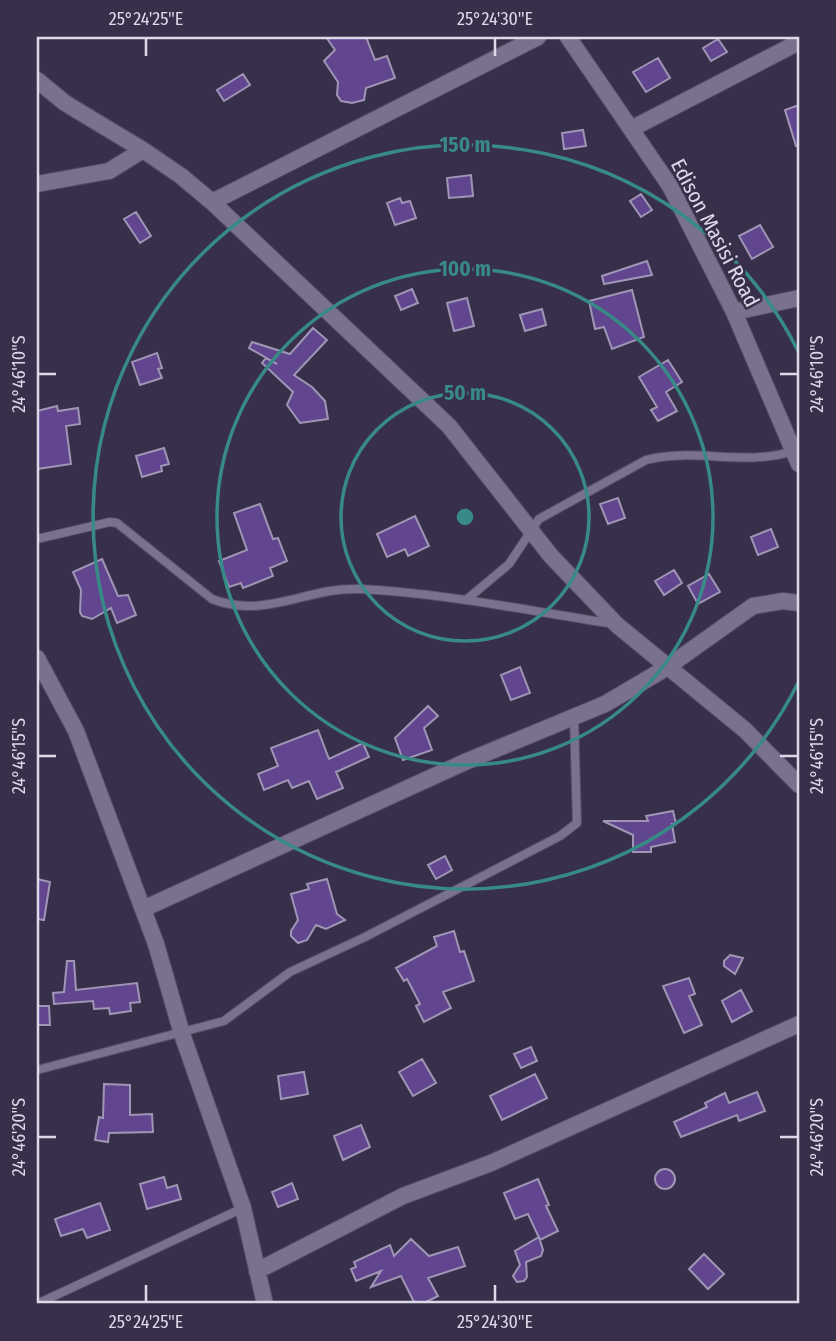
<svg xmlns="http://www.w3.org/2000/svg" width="836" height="1341" font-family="'Fira Sans Condensed',sans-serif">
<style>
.building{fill:#61468f;stroke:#9f96b5;stroke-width:2}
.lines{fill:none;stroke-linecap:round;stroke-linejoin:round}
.lane-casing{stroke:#554e63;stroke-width:10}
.street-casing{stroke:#554e63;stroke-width:18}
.lane{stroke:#7a718f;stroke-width:8}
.street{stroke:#7a718f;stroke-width:16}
.ticks{fill:none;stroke:#ddd9e9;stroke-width:2.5}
.ring{fill:none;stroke:#388a87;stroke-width:3.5}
.labels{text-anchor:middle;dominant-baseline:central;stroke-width:5;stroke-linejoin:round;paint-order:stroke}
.street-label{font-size:21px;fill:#ddd9e9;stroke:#38304a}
.centre{fill:#388a87;stroke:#38304a;stroke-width:3.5}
.ring-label{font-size:21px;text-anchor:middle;font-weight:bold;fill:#388a87;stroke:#38304a;stroke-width:5;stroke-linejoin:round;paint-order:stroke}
.neatline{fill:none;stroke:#ddd9e9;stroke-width:2.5}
.ticks-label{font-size:18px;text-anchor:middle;fill:#ddd9e9}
</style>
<rect width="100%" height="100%" fill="#38304a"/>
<path class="building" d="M326,37H366L375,60L387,56L395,78L366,88L364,100L352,103L341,101L337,95L338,82L324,61L335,50Z
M718,39L727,52L711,61L703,48Z
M658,58L670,78L646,92L633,72Z
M243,74L250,85L224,101L217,90Z
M799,105V146H796L785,110Z
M583,130L586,146L564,149L562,133Z
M471,175L473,196L449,198L447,178Z
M641,194L652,210L641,217L630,201Z
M400,198L402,203L410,201L416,218L395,225L387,203Z
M136,212L151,236L140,243L124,219Z
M760,225L773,247L752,259L739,236Z
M647,261L652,275L604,284L602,276Z
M412,289L418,303L401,310L395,296Z
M632,290L644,337L612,349L604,327L595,329L589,301Z
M467,298L474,326L454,331L447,303Z
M542,309L546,325L525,331L520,315Z
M313,328L327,340L294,375L312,387L325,401L328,419L300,423L287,405L293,392L262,363L266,358L277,364L249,348L252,342L290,354Z
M157,353L162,368L158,369L162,378L140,385L132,362Z
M668,360L682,382L666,392L677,411L658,421L651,410L657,407L639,377Z
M57,406L58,411L78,408L80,424L66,426L71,464L37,469V411Z
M164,448L169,464L161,466L162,471L142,477L136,456Z
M618,498L625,518L608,524L600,504Z
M260,504L273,539L278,538L287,561L270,568L273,576L243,588L241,583L229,587L219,561L247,550L234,513Z
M415,516L429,546L408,556L405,549L387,557L377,534Z
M771,529L778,547L758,555L751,537Z
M102,559L118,596L128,595L136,615L117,623L111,608L92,619L82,616L80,612L81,590L73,572Z
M674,570L682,583L664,595L655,581Z
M709,574L720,592L698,604L688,586Z
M520,667L530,693L511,700L501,675Z
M428,706L438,716L424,728L432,750L403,760L395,738Z
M318,730L329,759L363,743L369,757L336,772L343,788L317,799L309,781L292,788L288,780L264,790L258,774L278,766L271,748Z
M673,811L676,824H672L675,842L651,847V852H633V835L603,821H648L646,816Z
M445,856L452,870L436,879L428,865Z
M37,879L50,882L44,920L37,919Z
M327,879L337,914L345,920L326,929L316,925L307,940L298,943L291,936V931L298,920L291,894L309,889L307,884Z
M454,931L460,952L464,951L474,981L443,992L451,1008L424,1022L416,1006L420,1004L407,979L404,981L396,968L437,946L434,937Z
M730,955L743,958L735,974L724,966V961Z
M67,961H74L76,990L137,983L140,1002L130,1003L131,1011L110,1014L109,1008L94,1009L93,1001L54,1004L53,993L64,992Z
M689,978L695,994L689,996L702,1025L684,1033L663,986Z
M741,990L752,1011L732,1022L722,1001Z
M37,1006H49L50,1025H37Z
M531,1047L537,1061L521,1068L514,1054Z
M422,1059L436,1083L413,1096L399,1072Z
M304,1072L308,1094L281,1099L278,1076Z
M535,1074L547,1098L502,1120L490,1096Z
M104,1084L130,1085V1115L152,1114L153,1132L109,1133L108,1142L95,1140L99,1117L103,1118Z
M757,1092L765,1111L739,1121L737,1115L681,1137L674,1122L707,1107L705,1103L725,1093L729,1103Z
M361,1125L370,1147L343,1160L334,1136Z
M655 1179a10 10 0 1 1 20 0a10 10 0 1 1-20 0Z
M164,1177L167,1188L177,1185L181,1199L147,1209L140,1184Z
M538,1179L549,1205L546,1206L558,1231L540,1240L528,1214L515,1219L504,1193Z
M292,1183L298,1199L278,1207L272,1192Z
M100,1203L110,1230L87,1238L83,1229L61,1236L55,1219Z
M539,1237L543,1250L541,1256L526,1262L527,1277L524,1281L517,1282L513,1276L520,1265L515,1251Z
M411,1239L429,1256L458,1247L465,1266L428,1278L438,1296L422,1304H415L401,1276L371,1287L381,1271L356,1281L351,1269L356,1267L354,1262L390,1245L394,1256Z
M704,1254L724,1274L708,1289L689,1269Z"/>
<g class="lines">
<g class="lane-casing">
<path id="lane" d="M37,539L110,522L117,523L212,599C266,620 306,587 359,589C444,593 530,611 614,624
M466,600L509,564L539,519L646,460C694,447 745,467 793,451
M37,1070L224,1021L290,972L365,937L560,836L577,823L574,717
M37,1304L243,1208"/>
</g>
<g class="street-casing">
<path id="street" d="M568,37L670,186L734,312L799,464
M37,80L65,103L143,150
M631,129L799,42
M37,184L109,171L143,150L181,176L212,202L449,426L551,556L617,625L745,730L799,785
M212,202L538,37
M734,312L799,298
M37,658L76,731L156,944L182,1034L243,1208L265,1304
M143,909L465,762L605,704L666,668L753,606L783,601L799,603
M257,1271L403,1196L491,1163L799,1024"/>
</g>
<use href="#lane" class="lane"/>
<use href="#street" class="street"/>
</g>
<path class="ticks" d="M146,38V56M495,38V56M38,374H56M780,374H798M38,756H56M780,756H798M38,1137H56M780,1137H798M146,1285V1302M495,1285V1302"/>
<g class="ring">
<circle cx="465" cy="517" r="124"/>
<circle cx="465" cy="517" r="248"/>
<path d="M798 683A372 372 0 1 1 798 351"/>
</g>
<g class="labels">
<g class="street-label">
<text transform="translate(715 233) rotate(62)">Edison Masisi Road</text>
</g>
</g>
<circle cx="465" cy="517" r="10" class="centre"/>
<g class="ring-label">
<text x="465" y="152">150 m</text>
<text x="465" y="276">100 m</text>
<text x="465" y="400">50 m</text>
</g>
<rect width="836" height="1341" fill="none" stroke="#38304a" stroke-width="77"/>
<rect x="38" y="38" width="760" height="1264" class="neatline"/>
<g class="ticks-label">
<text x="146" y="25">25°24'25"E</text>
<text x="495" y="25">25°24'30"E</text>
<text transform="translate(19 374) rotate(-90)" y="6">24°46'10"S</text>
<text transform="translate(817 374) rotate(-90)" y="6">24°46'10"S</text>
<text transform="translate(19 756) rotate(-90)" y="6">24°46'15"S</text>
<text transform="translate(817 756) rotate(-90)" y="6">24°46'15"S</text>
<text transform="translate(19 1137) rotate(-90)" y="6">24°46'20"S</text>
<text transform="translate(817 1137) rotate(-90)" y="6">24°46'20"S</text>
<text x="146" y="1328">25°24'25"E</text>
<text x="495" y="1328">25°24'30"E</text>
</g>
</svg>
